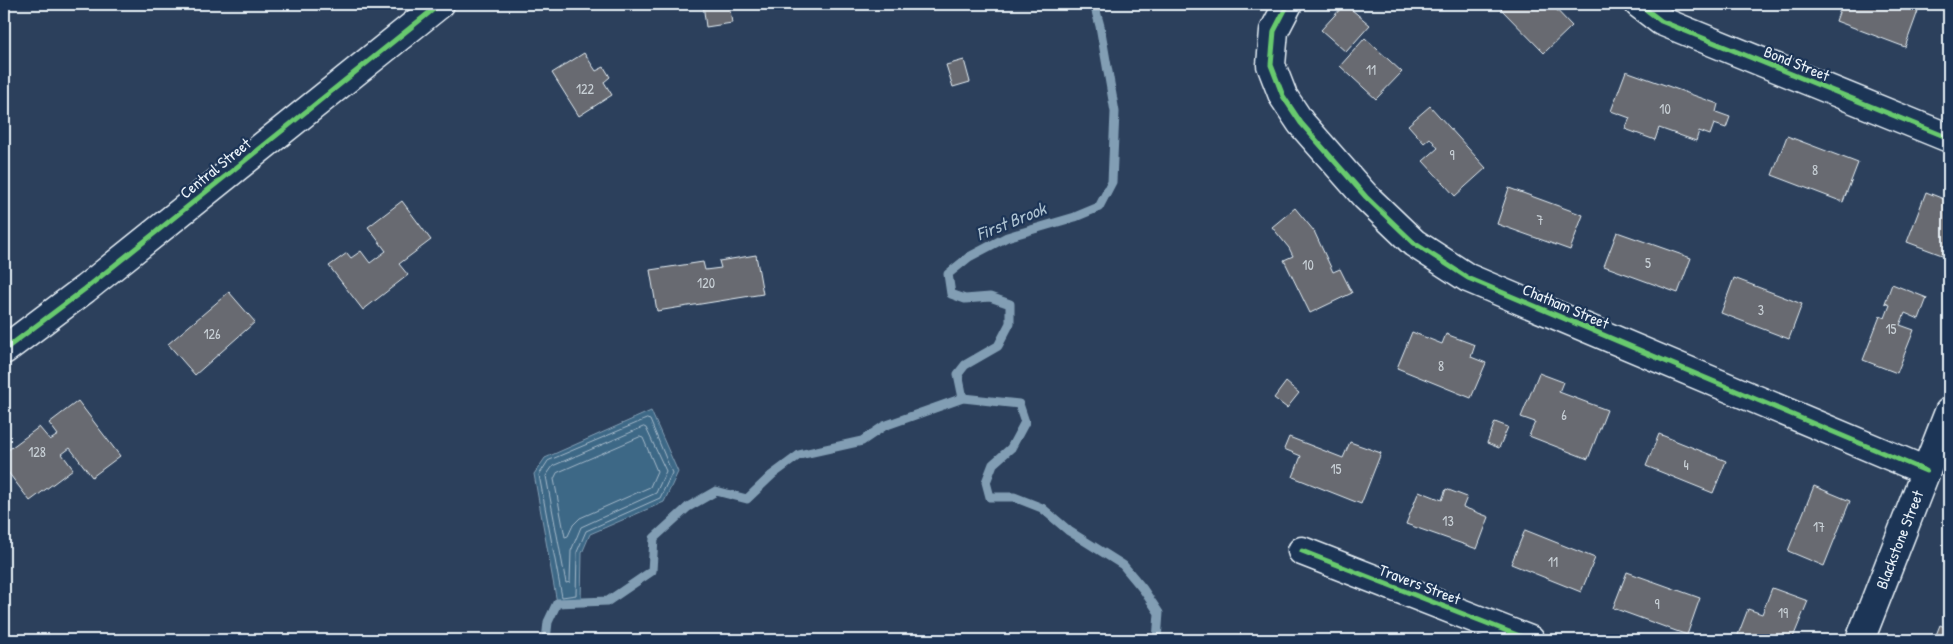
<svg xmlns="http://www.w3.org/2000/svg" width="1953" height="644" font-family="'Patrick Hand',sans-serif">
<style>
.water{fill:#3e6786;stroke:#829eb4}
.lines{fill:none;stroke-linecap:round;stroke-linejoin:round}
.shore{stroke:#a4baca;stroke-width:1}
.stream{stroke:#829eb4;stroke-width:9}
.building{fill:#676b71;stroke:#e8f1f8}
.minor-casing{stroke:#e8f1f8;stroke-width:31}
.tertiary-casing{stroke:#e8f1f8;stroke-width:31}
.minor{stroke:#1d3557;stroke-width:28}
.tertiary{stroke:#1d3557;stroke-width:28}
.cycleway-casing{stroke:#1d3557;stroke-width:8}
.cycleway{stroke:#67ca6e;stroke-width:5}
.labels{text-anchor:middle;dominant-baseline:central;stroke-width:4.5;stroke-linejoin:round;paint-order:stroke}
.number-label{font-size:14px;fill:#c8d0d6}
.street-label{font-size:16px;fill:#e8f1f8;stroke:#1d3557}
.water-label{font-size:18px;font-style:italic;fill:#acc1d0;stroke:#1d3557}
</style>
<rect width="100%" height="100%" fill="#2c405c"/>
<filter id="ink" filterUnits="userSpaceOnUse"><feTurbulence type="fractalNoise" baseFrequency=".02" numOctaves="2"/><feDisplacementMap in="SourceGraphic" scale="10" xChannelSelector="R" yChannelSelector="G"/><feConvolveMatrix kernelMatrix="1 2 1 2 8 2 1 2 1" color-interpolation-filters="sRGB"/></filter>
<g filter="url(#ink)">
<path class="water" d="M651,411L678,472L664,502L590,534L582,553L581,601L557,603L534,474L545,458Z"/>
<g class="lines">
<path class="shore" d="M647,419L650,420L672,473L660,498L586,531L577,552L576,595L562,597L539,475L548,461Z
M644,427L646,428L666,471L656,493L581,527L571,551L570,582L566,583L546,476L553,466Z
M640,437L643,438L657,471L650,487L580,518L573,525L568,536L565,537L554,479L557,473Z"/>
<path class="stream" d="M1094,4L1100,26L1115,112L1112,182L1099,207L1075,217L1007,237L969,257L948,274L951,294L965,299L990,297L1010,304V323L998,346L965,365L958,374L963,398L1019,404L1025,422L1011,448L993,464L986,482L990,497H1014L1042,508L1069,531L1123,565L1143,589L1159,613L1157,640
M546,640L548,622L557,603L608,601L652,571L654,538L688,507L716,491L747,499L772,475L799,455L862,441L884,426L963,398"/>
</g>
<path class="building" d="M703,4H729L732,23L706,27Z
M1345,4L1370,25L1346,52L1321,30Z
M1505,4H1551L1572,26L1544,53L1500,8Z
M1842,4H1898L1918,11L1905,47L1836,21Z
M1365,38L1402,72L1376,99L1340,66Z
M584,53L596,71L604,67L610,77L604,82L612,95L579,116L552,73Z
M964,60L970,82L953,87L946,65Z
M1626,71L1718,104L1716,112L1730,117L1726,128L1714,124L1710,135L1699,131L1696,141L1659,128L1655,140L1625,129L1630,118L1611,111Z
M1430,106L1486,168L1455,196L1423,161L1438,148L1430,138L1424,143L1408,125Z
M1787,136L1858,163L1843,202L1772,175Z
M1509,188L1583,215L1570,250L1497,224Z
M1926,192L1949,201V237L1942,255L1907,242Z
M402,201L431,240L399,264L408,275L363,310L329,266L347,253L351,258L361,251L370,263L386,251L368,227Z
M1295,208L1314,231L1333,272L1340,269L1352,293L1310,313L1284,260L1293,256L1289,248L1272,227Z
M1617,232L1691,258L1678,293L1604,266Z
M756,255L763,294L657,311L650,270L703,262L705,270L721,268L719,261Z
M1734,278L1802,304L1789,339L1721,313Z
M1892,284L1927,298L1919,319L1905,313L1900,325L1914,330L1897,373L1863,360L1880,316L1885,318L1890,305L1885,303Z
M229,292L255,322L195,375L168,344Z
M1412,332L1442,344L1446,334L1475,345L1471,357L1486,363L1471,398L1397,368Z
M1539,373L1563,382L1559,392L1607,410L1588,459L1529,436L1535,422L1521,417Z
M1286,382L1299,393L1287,408L1274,398Z
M78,401L120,456L92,477L70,448L62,454L73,469L30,501L4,467V453L39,427L50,440L58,435L49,423Z
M1495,422L1508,427L1499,448L1487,443Z
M1659,434L1726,461L1713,493L1646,466Z
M1289,437L1343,458L1350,442L1381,453L1361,504L1293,477L1301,456L1284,449Z
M1814,486L1850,501L1824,566L1788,551Z
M1446,489L1467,497L1463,507L1489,517L1477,549L1406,524L1419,491L1442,500Z
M1525,530L1595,558L1581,592L1511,564Z
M1627,572L1700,598L1687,635L1613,608Z
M1772,588L1808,601L1792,640H1736L1748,609L1762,614Z
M1940,625L1949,629V640H1934Z"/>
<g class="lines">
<g class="minor-casing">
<g id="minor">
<path d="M1288,4L1274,31L1271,65L1283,96L1301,123L1366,197L1414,243L1468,278L1926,471"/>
<path d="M1639,4L1661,21L1949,138"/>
<path d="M1302,551L1530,640"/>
<path id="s1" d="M1860,640L1949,412"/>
</g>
</g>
<g class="tertiary-casing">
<path id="tertiary" d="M4,350L85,289L440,4"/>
</g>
<use href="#minor" class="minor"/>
<use href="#tertiary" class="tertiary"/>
<g class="cycleway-casing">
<path id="cycleway" d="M1288,4L1274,31L1271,65L1283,96L1301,123L1366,197L1414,243L1468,278L1926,471
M1639,4L1661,21L1949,138
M4,350L85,289L440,4
M1302,551L1530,640"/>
</g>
<use href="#cycleway" class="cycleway"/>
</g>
</g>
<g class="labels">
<g class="number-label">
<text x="1371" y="69">11</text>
<text x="585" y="88">122</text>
<text x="1665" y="108">10</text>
<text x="1452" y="154">9</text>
<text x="1815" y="169">8</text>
<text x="1540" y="219">7</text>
<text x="1648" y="262">5</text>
<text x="1308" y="264">10</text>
<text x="706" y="282">120</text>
<text x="1761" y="309">3</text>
<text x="1891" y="328">15</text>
<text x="212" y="333">126</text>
<text x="1441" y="365">8</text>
<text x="1564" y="414">6</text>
<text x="37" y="451">128</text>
<text x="1686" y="464">4</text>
<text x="1336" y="468">15</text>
<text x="1448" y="520">13</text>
<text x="1819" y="526">17</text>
<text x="1553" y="561">11</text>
<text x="1657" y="603">9</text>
<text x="1783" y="612">19</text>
</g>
<g class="street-label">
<text transform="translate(1797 63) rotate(22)">Bond Street</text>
<text transform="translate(215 168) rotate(-39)">Central Street</text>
<text transform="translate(1566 306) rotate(23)">Chatham Street</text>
<text stroke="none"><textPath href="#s1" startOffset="108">Blackstone Street</textPath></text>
<text transform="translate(1420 584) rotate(21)">Travers Street</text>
</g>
<g class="water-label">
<text transform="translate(1011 221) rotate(-22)">First Brook</text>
</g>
</g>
<rect width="1953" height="644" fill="none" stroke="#1d3557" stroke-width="20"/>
<rect x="10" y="10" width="1933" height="624" fill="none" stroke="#e8f1f8" stroke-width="2" filter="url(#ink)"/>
</svg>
